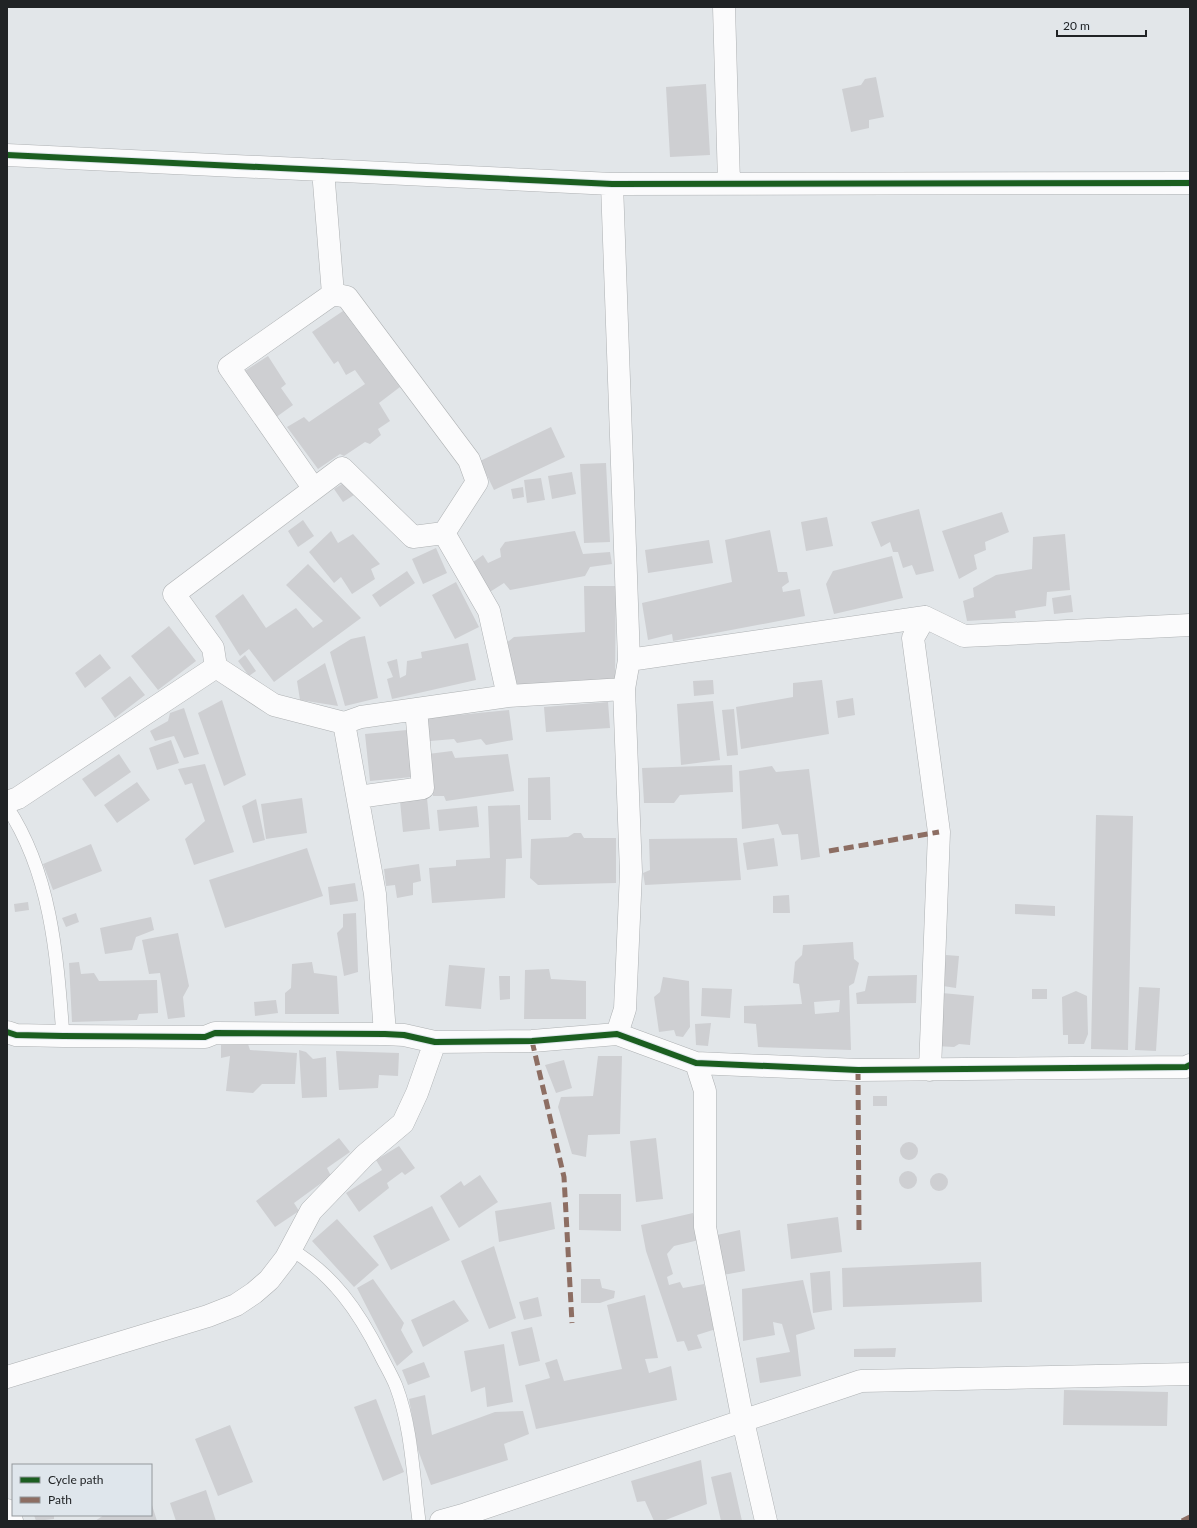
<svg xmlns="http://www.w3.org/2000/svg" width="1197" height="1528" font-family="Lato,sans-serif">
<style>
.building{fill:#cecfd2;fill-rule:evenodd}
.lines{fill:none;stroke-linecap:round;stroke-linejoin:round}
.lane-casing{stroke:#aeb1b3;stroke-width:14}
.street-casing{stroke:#aeb1b3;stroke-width:23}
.lane{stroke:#fbfbfc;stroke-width:13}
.street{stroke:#fbfbfc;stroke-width:22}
.quiet{stroke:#8d6e63;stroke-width:5;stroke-dasharray:10 5;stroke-linecap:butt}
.cycleway-casing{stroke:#dfe6ec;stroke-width:8}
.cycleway{stroke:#1b5e20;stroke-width:6}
</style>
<rect width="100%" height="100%" fill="#e2e6e9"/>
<path class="building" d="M876,77L884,117L869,120V128L851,132L842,89L861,85L865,79Z
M706,84L710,155L670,157L666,87Z
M343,311L400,387L379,403L390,421L378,429L381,435L370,444L365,442L344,456L340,454L318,469L287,427L304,417L309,422L365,384L355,370L346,375L338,361L334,364L312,332Z
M268,356L286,384L281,388L293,405L275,418L243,372Z
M551,427L565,457L494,490L480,461Z
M606,463L610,542L584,543L580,464Z
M572,472L576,494L552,499L548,476Z
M541,478L545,500L527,503L524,480Z
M345,482L354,495L343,502L334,489Z
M523,487L524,497L513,499L511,489Z
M919,509L934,571L916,575L912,565L903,568L898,552H893L890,542L881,547L871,522Z
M1002,512L1009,532L985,542L986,550L974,555L977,569L959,579L942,531Z
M827,517L833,546L806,551L801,522Z
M303,520L314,536L298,547L288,531Z
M770,530L778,572H787L789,582L782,587L783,592L800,589L805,616L673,641L672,634L648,640L642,603L732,582L725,540Z
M331,531L338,543L353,534L380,564L371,569L375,579L352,594L341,577L334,583L309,552Z
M575,531L583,554L610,552L612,564L590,567L585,576L510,590L504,583L485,595L469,565L483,555L488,563L501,557L500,549L505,542Z
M1065,534L1070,590L1047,592L1046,606L1015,611L1016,618L967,621L963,601L974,597L973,588L996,575L1032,569L1033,537Z
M709,540L713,563L648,573L645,550Z
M436,548L447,573L423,584L412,559Z
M892,556L903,598L834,614L826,584L833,571Z
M308,564L361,618L274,682L249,649L240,656L215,616L243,594L266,628L296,608L313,628L323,621L286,585Z
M407,571L415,583L380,607L372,595Z
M456,582L479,627L455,639L432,595Z
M584,586H616L615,680L517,686L505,644L514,637L585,632Z
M1071,595L1073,612L1054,614L1052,598Z
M169,626L196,661L158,690L131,656Z
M365,636L378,698L345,706L330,652L351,639Z
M468,643L476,680L392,699L387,679L393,677L387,662L397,659L400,678L406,675L407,661L422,658L421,652Z
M100,654L111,668L85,688L75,673Z
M245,655L256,671L249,676L238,661Z
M325,663L338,706L300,700L297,681Z
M130,676L145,695L115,718L101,698Z
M713,680L714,694L694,696L693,681Z
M822,680L829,734L741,749L736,707L793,697V683Z
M853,698L855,715L838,718L836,701Z
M222,700L246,775L224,786L198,713Z
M713,701L720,760L681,765L677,704Z
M608,702L610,728L546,732L544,707Z
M184,708L199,754L184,758L174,736L155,741L150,731L168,721L170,713Z
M734,709L738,755L727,756L722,710Z
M509,710L513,740L486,745L481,739L457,743L454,739L430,741L427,718Z
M407,730L412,777L370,781L365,734Z
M171,740L179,763L157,770L149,748Z
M452,751L455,758L508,754L514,791L446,801L444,796H433L428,754Z
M119,754L131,772L95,797L82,779Z
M205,764L234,852L194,865L185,839L205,821L192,783L185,785L178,769Z
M732,765L733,792L680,795L674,803H644L642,768Z
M772,766L776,772L809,769L820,857L801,860L798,834L782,835L778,824L742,829L739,771Z
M550,777L551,820H528V778Z
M137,782L150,800L117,823L104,805Z
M302,798L307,833L266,839L261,804Z
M427,798L430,829L403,832L400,801Z
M256,799L265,840L253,843L242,806Z
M520,805L522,858L506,859L505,898L432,903L429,868L456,866V860L490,858L488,806Z
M477,806L479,827L439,831L437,810Z
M1096,815L1133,816L1128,1050L1091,1049Z
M574,833H581L584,838H616V883L538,885L530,878L531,839L568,837Z
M737,838L741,880L645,885L643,873L650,870L649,839Z
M774,838L778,866L747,870L743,843Z
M91,844L102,871L53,890L43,864Z
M307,848L323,896L225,928L209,880Z
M419,864L421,881L413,883V895L397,898L395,885L386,886L384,869Z
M355,883L358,901L330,905L328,887Z
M789,895L790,913H773V896Z
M28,902L29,910L15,912L14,904Z
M1015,904L1055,906V916L1015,914Z
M76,913L79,922L66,927L62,918Z
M356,913L358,972L344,976L337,933L343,927V914Z
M151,917L154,930L136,937L132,950L105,954L100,928Z
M178,933L189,986L183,997L185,1017L168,1019L160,973L149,974L142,940Z
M853,942L854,959L859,963L854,983L849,986L851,1050L758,1047L756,1024L744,1023V1006L802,1004L799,984L793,983L795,962L802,955L803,945ZM840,1000L839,1012L815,1014L814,1002Z
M946,955L959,956L956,988L943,986Z
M79,962L81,974L94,973L99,981L157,980L158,1013L139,1014L137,1020L72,1022L69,963Z
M312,962L314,973L337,976L339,1014H285V993L291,988L292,964Z
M449,965L485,968L481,1009L445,1006Z
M549,969L551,979L586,981V1019H524L525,970Z
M917,975L916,1003L857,1004L856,993L865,991L868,976Z
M499,976H510V999L500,1000Z
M663,977L689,981L690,1027L683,1037L676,1036L674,1030L659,1032L654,997L660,992Z
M1139,987L1160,988L1156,1051L1135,1050Z
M702,988L732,989L730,1018L701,1016Z
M1032,989H1047V999H1032Z
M1076,991L1087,996L1088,1034L1084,1044H1068V1035H1063L1062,997Z
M942,993L974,996L970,1045L959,1044L954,1047L936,1046Z
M276,1000L278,1013L255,1016L254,1002Z
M711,1023L708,1046L696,1045L695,1024Z
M248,1044L250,1050L297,1053L295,1084H262L253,1093L226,1091L230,1056L221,1058V1045Z
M299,1050L306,1052L313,1059L326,1057L327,1097L302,1098Z
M336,1051L399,1053L398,1076L379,1075L378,1088L339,1090Z
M598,1056H622L620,1134L588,1135L586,1157L572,1154L558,1107L561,1097L593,1096Z
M564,1060L572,1088L556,1093L545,1065Z
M873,1096H887V1106H873Z
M339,1138L350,1152L327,1168L331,1176L294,1203L299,1211L275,1227L256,1201Z
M656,1138L663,1199L636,1202L630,1141Z
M900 1151a9 9 0 1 1 18 0a9 9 0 1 1-18 0Z
M399,1146L415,1168L405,1175L402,1172L387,1183L389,1188L359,1212L346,1193L382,1170L376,1160Z
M899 1180a9 9 0 1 1 18 0a9 9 0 1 1-18 0Z
M930 1182a9 9 0 1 1 18 0a9 9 0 1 1-18 0Z
M480,1175L498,1202L459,1228L440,1196L461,1181L464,1186Z
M579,1194H621V1231L579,1230Z
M551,1202L555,1229L499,1242L495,1211Z
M432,1206L450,1240L391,1270L373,1236Z
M693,1213L699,1240L674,1246L667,1254L673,1274L667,1277L669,1285L680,1282L683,1288L704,1284L716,1329L697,1335L702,1348L688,1351L684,1341L677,1342L646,1251L641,1225Z
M838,1217L842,1252L791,1259L787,1224Z
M337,1219L379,1265L354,1287L312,1241Z
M740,1230L745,1271L723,1275L717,1235Z
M494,1246L516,1318L489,1329L461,1261Z
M981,1262L982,1302L843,1307L842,1268Z
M830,1271L832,1310L813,1313L810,1273Z
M373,1279L404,1323L401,1330L413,1352L397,1366L357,1288Z
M581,1279H600L602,1288L615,1291L614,1298L600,1303H581Z
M803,1280L815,1329L796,1335L801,1376L760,1383L756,1358L790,1352L782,1324L773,1322L775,1335L743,1341L742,1289Z
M645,1295L658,1358L645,1359L649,1373L671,1366L677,1400L536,1429L525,1385L550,1378L545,1363L557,1359L564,1381L622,1369L607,1305Z
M538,1297L542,1316L524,1320L519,1302Z
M454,1300L469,1321L423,1347L411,1320Z
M532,1327L540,1361L519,1366L511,1332Z
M504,1344L513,1402L487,1407L485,1387L471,1392L464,1351Z
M896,1348L895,1357H854V1349Z
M424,1362L430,1377L408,1385L402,1370Z
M1064,1390L1168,1392L1167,1426L1063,1425Z
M425,1395L432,1435L495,1412L523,1411L529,1434L504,1444L508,1460L431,1485L418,1450L409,1399Z
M376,1399L404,1472L383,1481L354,1407Z
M230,1425L253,1482L218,1496L195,1439Z
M701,1460L707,1504L663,1521H654L645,1501L637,1502L631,1481Z
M731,1472L742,1521H721L711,1477Z
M206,1490L216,1521H176L170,1503Z
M151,1502L157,1521H95L104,1515H151Z
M34,1515H54V1519L36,1521Z"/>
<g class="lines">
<g class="lane-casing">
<path id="lane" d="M7,807C52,875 57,958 63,1036
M290,1249C333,1274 359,1312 381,1356C386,1366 392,1376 396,1386C412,1428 413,1477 419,1521"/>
</g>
<g class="street-casing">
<path id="street" d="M724,7L729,183
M7,155L612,184L1190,183
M612,184L629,660L624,689L631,872L625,1009L617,1034
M333,294L347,297L469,460L477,482L444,533L489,611L508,696
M314,489L342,468L413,537L444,533
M925,617L913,638L939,832L930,1070
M629,660L925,617L964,636L1190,625
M216,667L213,648L174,594L314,489L229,367L333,294L323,170
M344,723L375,894L385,1034
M358,797L423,788L416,709
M7,802L18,798L216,667L274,705L344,723L361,717L508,696L624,689
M7,1032L16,1035L63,1036L205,1037L215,1033L385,1034L404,1035L435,1042L532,1041L617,1034L696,1063L858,1070L1186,1067L1190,1065
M696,1063L705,1091V1227L743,1421L766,1521
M7,1377L208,1316L236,1305L254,1293L269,1280L286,1258L311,1211L365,1155L403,1123L417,1093L435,1042
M7,1510L12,1521
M441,1521L466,1514L861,1381L1190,1374"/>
</g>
<use href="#lane" class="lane"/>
<use href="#street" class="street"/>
<path class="quiet" d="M829,851L939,832
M532,1041L564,1177L572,1323
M858,1070L859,1232
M1182,1521L1190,1517"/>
<g class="cycleway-casing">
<path id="cycleway" d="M7,155L612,184L1190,183
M7,1032L16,1035L63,1036L205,1037L215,1033L385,1034L404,1035L435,1042L532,1041L617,1034L696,1063L858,1070L1186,1067L1190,1065"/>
</g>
<use href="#cycleway" class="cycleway"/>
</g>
<rect width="1197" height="1528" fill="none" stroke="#202325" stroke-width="16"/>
<rect x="12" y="1464" width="140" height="52" fill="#dfe6ec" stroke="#93989c"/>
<rect x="20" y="1477" width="20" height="6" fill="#1b5e20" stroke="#93989c"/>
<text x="48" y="1484" font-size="12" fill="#202325">Cycle path</text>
<rect x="20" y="1497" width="20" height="6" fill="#8d6e63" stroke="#93989c"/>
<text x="48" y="1504" font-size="12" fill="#202325">Path</text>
<path d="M1057 30v6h89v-6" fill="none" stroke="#202325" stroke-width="2"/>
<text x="1063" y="30" font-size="12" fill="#202325" stroke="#dfe6ec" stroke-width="3" paint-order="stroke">20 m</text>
</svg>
